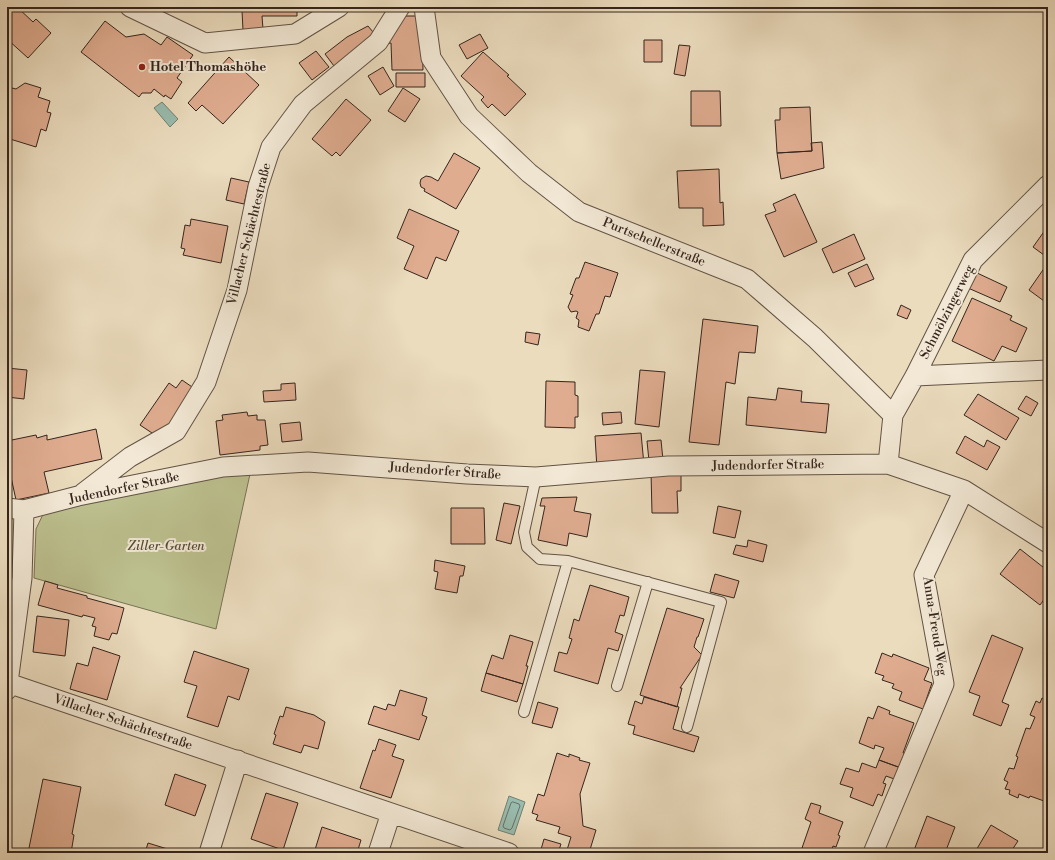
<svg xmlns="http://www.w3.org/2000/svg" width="1055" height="860" font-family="'Libre Bodoni',serif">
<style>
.green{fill:#bcbf8e;stroke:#787256}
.water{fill:#99bcae;stroke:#718074}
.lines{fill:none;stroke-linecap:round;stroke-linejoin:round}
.shore{stroke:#677066;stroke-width:1}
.building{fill:#dfac90;stroke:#35251d}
.service-casing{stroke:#625345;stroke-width:12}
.minor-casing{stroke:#625345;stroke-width:21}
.service{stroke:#f2e8d5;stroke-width:10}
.minor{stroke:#f2e8d5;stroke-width:19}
.poi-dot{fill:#8f2418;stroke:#f2e8d5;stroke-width:1.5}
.labels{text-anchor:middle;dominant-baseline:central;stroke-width:4;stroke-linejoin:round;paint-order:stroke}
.poi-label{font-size:13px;font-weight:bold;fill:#35251d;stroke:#f2e8d5;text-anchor:start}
.street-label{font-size:13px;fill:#35251d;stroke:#f2e8d5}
.park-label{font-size:13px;font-style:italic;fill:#574c39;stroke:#f2e8d5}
</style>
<rect width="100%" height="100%" fill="#ebdcbe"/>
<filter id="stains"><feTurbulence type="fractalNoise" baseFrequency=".005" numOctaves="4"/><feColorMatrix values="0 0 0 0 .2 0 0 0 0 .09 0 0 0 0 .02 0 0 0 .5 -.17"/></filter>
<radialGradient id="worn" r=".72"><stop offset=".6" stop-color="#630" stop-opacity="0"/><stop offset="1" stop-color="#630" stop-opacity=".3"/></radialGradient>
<path class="green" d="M252,465L216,629L34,578L36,529L48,504Z"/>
<path class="water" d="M162,102L178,119L170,127L154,108Z
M509,796L525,802L514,835L498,830Z"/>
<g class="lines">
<path class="shore" d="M513,802L519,804L520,806L512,828L510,830L504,828L503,826L511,803Z"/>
</g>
<path class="building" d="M10,7H17L33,22L36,19L51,33L28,58L7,39V27L8,25L7,24V10Z
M259,7H297V16H262L263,29L243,30L242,11H259Z
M399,16H422L423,70H392L391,43L382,44Z
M105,21L126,37L144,34L161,45L167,37L193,55L177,78L182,82L171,99L165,95L164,97L154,89L151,93H142L139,97L81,52Z
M368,26L378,38L337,70L325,54L347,37Z
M480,34L488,48L467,59L459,45Z
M644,40H662V62H644Z
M679,45L690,46L685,76L674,74Z
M316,51L329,67L312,80L299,63Z
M483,52L509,75L507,76L526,94L505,116L492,104L488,108L481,100L484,97L461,76Z
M229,57L259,85L223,124L202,105L196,111L188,103Z
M383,67L394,86L380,95L368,76Z
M396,73H425V87H396Z
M25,83L41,88L38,97L50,101L47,112L51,113L46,131L41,129L36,147L10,139L11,136L7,135V107L8,108L10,100L7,99L9,90L12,88L16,89Z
M403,88L420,99L405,122L388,111Z
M691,91H720L721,126H691Z
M346,99L371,120L340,156L336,152L332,156L312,139Z
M810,107L812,151L777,153L775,120H780V108Z
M822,142L824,168L781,179L777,153L812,151L811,143Z
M454,153L480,168L456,209L424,191L425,189L421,187L420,183L421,179L426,176L431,177L438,181Z
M719,169L720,203L723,202L724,225L703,226V208H679L677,171Z
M231,178L249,182L244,204L226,200Z
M795,194L817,242L784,257L765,215L776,211L773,204Z
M409,209L459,231L446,261L436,257L427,279L404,269L414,246L397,238Z
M191,219L228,226L221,263L183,255L185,249L181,248L185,225L190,226Z
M1048,226V258L1033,247Z
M854,234L865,259L833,273L822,249Z
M585,262L618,273L610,297L605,296L599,314H596L589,331L578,327L579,320L576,318L578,312L576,311L571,312L568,307L573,295L570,294L576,278H579Z
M867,264L874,279L855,287L848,273Z
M1045,267L1048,269V295L1044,301L1029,290Z
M975,272L1007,287L1000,302L968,288Z
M972,298L1012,316L1010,320L1027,328L1016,352L1002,346L994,361L952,341Z
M901,305L911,310L907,319L897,315Z
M703,319L758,326L755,353L739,352L735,384L726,382L719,445L689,442Z
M526,332L540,334L538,345L525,342Z
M7,368L27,370L24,399L7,397Z
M640,370L665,372L659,427L635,424Z
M182,380L195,389L167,430L158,437L140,425L169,383L176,388Z
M546,381L575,382V395L578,396V417H575V428L545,427Z
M295,383L296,400L264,402L263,391L281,390V384Z
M778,388L802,391L801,402L829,404L826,433L746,425L748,397L776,400Z
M978,394L1019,418L1006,440L964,415Z
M1026,396L1038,403L1031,416L1018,409Z
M247,412L248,416L257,415V420H265L268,445L260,446V450L220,455L216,421L223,420L222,415Z
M621,412L622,423L603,425L602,413Z
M300,422L302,440L282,442L280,424Z
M96,429L102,459L44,472L49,493L16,500L11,477H7V441L36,435L37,438L47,435V440Z
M641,433L644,465L597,469L595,436Z
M965,436L984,447L987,440L1000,447L987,470L956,453Z
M661,440L663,460L649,461L647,441Z
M681,471V491H677L678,513H652L651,472Z
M577,497L574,511L591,514L587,537L569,533L567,546L538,540L545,506H540L542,498Z
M504,503L520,506L511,544L496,540Z
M718,506L741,511L735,538L713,533Z
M451,508H484L485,544H451Z
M748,540L767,545L763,562L733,554L736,545L747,547Z
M1020,549L1048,571V594L1040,605L1000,574Z
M435,560L465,566L463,576H460L457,593L435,589L438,572L434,571Z
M715,574L739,581L734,598L710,592Z
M45,581L58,585L57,588L87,596V598L124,608L117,634L112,633L109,640L94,636L96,627L92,626L95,618L83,615L82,617L38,605Z
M590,585L629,597L624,616L620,615L615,632L623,635L618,651L608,648L598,684L554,671L559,652L567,654L572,639L569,638L574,619L579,621Z
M667,608L704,619L698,637H697L694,647L702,655L680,688H682L677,707L640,695Z
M37,616L69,620L65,656L33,652Z
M510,635L533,642L526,666H528L523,684L486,673L492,655L503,659Z
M992,635L1023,648L1002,702L1009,705L1001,726L973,715L980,696L969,692Z
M93,647L120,656L107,700L70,689L77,663L88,666Z
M194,651L249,669L239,700L228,696L218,727L187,717L197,686L184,682Z
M882,653L892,657L893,654L929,668L924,680L932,683L923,709L899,700L902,692L892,688L894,684L882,680L884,676L875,673Z
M486,673L523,684L517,702L481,691Z
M400,690L427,698L422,715L427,717L419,740L368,724L374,706L386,710L388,704L395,706Z
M644,697L679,707L673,729L699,737L694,752L633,734L635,726L628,724L635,701L642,704Z
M1042,698L1048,701V800L1045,799L1044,801L1030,796L1029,798L1019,794L1018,798L1009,794L1010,790L1005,789L1008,782L1004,780L1009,768L1014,769L1018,757L1016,756L1026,728L1030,729L1035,717L1030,715L1036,701L1040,703Z
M538,702L558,708L552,728L532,723Z
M878,706L890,711L889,714L914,723L903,753L906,754L901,768L879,760L884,748L875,745L874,749L859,743L868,717L873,719Z
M286,707L314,715L325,722L318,749L304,745L301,753L273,744L276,735L274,734L280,716L283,717Z
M379,739L396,745L392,756L404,760L391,798L360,788L373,750L375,751Z
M557,753L569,757V754L580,758L579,760L590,763L580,794L583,826L596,830L589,853H577L567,850L571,837L558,833L560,827L536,820L538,815L532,813L538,794L544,796Z
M879,760L901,768L897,780L886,776L883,783L886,784L882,796L878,794L873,806L850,797L853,788L840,784L846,768L859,772L862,763L876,768Z
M175,774L206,785L195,816L165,805Z
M43,779L81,787L72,834L74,835L71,853H28Z
M266,793L298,803L283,850L251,839Z
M811,803L821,806L819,813L843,822L838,835L840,836L836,847L833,846L831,853H816L802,848L811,822L805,819Z
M927,816L955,827L945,853H913Z
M991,825L1018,841L1010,853H978L975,852Z
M322,827L361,840L357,853H314Z
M544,839L561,844L558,853H540Z
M148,843L174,851L173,853H145Z"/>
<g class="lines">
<g class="service-casing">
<path id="service" d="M536,477L524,532L527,547L540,559L568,561L721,602L687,727
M617,686L648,582
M524,712L568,561"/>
</g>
<g class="minor-casing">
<path id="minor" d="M130,7L205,43L295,34L339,7
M424,7L431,58L469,116L529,173L579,212L747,279L815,338L893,415L888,464
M915,376L1048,370
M893,415L915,376L973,260L1048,185
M83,493L130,457L176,431L206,382L237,290L258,187L271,147L303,104L378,42L400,7
M7,508L24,510L78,496L223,467L308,462L467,474L536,477L668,466L888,464L964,490L1048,543
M8,683L509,853
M7,690L22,578L24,510
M209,853L238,760
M378,853L391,813
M873,853L944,684L924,575L964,490"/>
</g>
<use href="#service" class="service"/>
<use href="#minor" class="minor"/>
</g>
<circle class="poi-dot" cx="142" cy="67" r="4"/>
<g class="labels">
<g class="poi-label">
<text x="150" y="67">Hotel Thomashöhe</text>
</g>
<g class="street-label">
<text transform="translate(249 234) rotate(-76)">Villacher Schächtestraße</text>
<text transform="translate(654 242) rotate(22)">Purtschellerstraße</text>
<text transform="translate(947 312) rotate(-63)">Schmölzingerweg</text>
<text transform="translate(768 465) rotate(-1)">Judendorfer Straße</text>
<text transform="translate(445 471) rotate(4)">Judendorfer Straße</text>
<text transform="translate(124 488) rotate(-12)">Judendorfer Straße</text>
<text transform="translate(935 626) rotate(81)">Anna-Freud-Weg</text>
<text transform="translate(123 722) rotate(19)">Villacher Schächtestraße</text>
</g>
<g class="park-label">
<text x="166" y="546">Ziller-Garten</text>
</g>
</g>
<rect width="1055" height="860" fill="none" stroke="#ebdcbe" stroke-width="24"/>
<rect x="8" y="8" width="1039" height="844" fill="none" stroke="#35251d" stroke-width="2"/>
<rect x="12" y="12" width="1031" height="836" fill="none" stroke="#35251d"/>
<rect width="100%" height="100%" filter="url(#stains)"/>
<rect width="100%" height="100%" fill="url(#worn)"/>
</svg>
